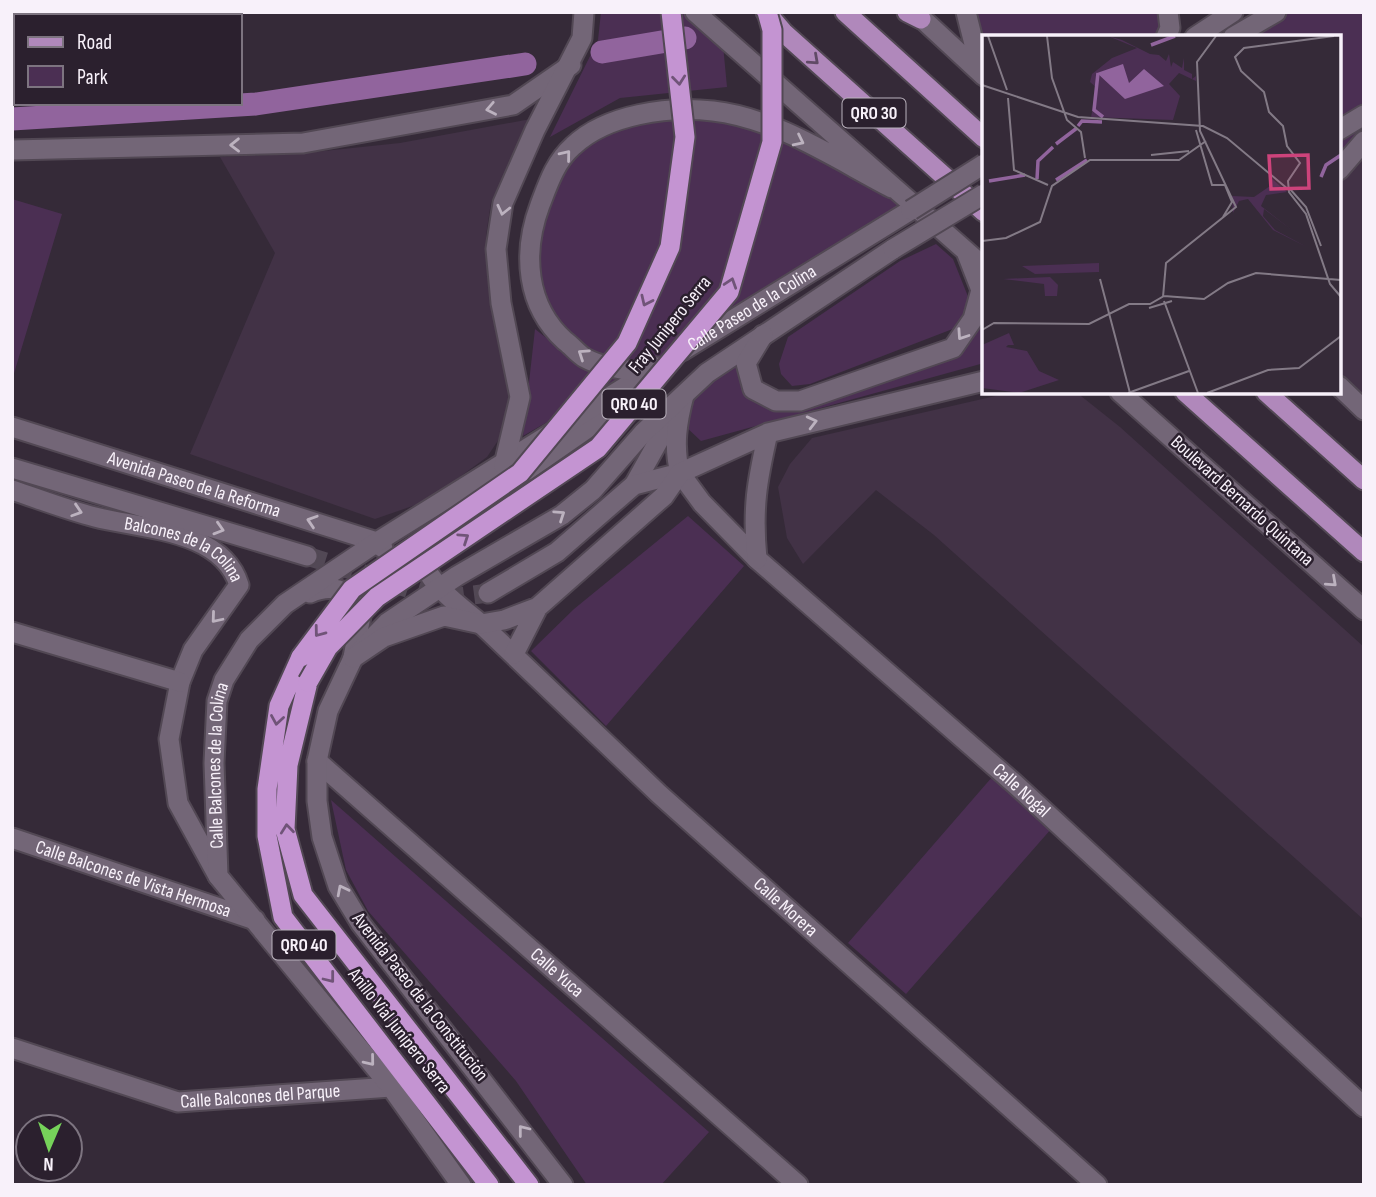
<svg xmlns="http://www.w3.org/2000/svg" width="1376" height="1197" font-family="'Sofia Sans Condensed',sans-serif">
<style>
.built{fill:#423246}
.green{fill:#4b2f53}
.lines{fill:none;stroke-linecap:round;stroke-linejoin:round}
.canal{stroke:#91649d;stroke-width:23}
.tertiary-tunnel{stroke:#524855;stroke-width:19;stroke-dasharray:19 10;stroke-linecap:butt}
.minor-casing{stroke:#524854;stroke-width:23}
.tertiary-casing{stroke:#524854;stroke-width:23}
.secondary-casing{stroke:#524854;stroke-width:23}
.primary-casing{stroke:#524854;stroke-width:23}
.trunk-casing{stroke:#524854;stroke-width:23}
.minor{stroke:#736677;stroke-width:19}
.tertiary{stroke:#736677;stroke-width:19}
.secondary{stroke:#736677;stroke-width:19}
.primary{stroke:#b088bb;stroke-width:19}
.trunk{stroke:#c494d2;stroke-width:19}
.tertiary-bridge-casing{stroke:#524854;stroke-width:23;stroke-linecap:butt}
.trunk-bridge-casing{stroke:#524854;stroke-width:23;stroke-linecap:butt}
.tertiary-bridge{stroke:#736677;stroke-width:19}
.trunk-bridge{stroke:#c494d2;stroke-width:19}
.oneway{stroke:#604a66}
.oneway2{stroke:#705478}
.oneway3{stroke:#bcb2bf}
.labels{text-anchor:middle;dominant-baseline:central;stroke-width:5;stroke-linejoin:round;paint-order:stroke}
.shield{fill:#2b202e;stroke:#bab2bd;stroke-width:2}
.shield-label{font-size:18px;font-weight:bold;fill:#f8f1fa}
.street-label{font-size:19px;fill:#f8f1fa;stroke:#2b202e}
.inset-river{fill:none;stroke:#91649d;stroke-width:3.5}
.inset-road{fill:none;stroke:#837a86;stroke-width:2}
.view{fill:#cd437b;fill-opacity:0.15;stroke:#cd437b;stroke-width:3.5}
.inset-edge{fill:none;stroke:#f8f1fa;stroke-width:3.5}
</style>
<rect width="100%" height="100%" fill="#352a38"/>
<path class="built" d="M531,119L491,202L486,236L511,393L501,436L487,457L427,501L375,519L190,454L275,253L220,157L295,154L400,143Z
M1364,141V410L1339,386V170Z
M1013,392H1076L1120,427L1364,647V920L934,535L876,490L803,564L787,538L778,487L790,464L812,438Z"/>
<path class="green" d="M601,12H684L723,45L727,87L620,98L550,137L598,40Z
M966,12H1168L1166,37H984V67Z
M1276,12H1364V141L1339,170V37H1233Z
M683,109L762,123L915,207L647,373L585,358L534,297L536,216L572,146Z
M12,199L62,214L12,380Z
M936,244L953,259L967,294L971,308L963,325L810,384L792,386L781,374L779,364L788,337L900,261Z
M984,315V363L701,441L685,426L694,398L735,362L746,389L773,406L952,357Z
M535,329L572,358L625,377L523,436Z
M688,516L744,566L606,726L531,651L574,609Z
M993,776L1052,828L906,994L848,943Z
M331,800L709,1132L661,1185H587L516,1081L368,911L346,870Z"/>
<g class="lines">
<path class="canal" d="M602,52L685,38
M12,119L256,104L525,64"/>
<path class="tertiary-tunnel" d="M307,556L442,599L488,593"/>
<g class="minor-casing">
<g id="minor">
<path id="s1" d="M680,473L702,503L757,559L1015,784L1364,1107"/>
<path id="s2" d="M12,490C39,499 67,510 95,517C141,529 222,529 239,585L193,650L180,682L169,739L178,803L218,876"/>
<path id="s3" d="M481,624L659,794L1097,1185"/>
<path d="M12,632L180,682"/>
<path id="s4" d="M317,761L798,1185"/>
<path id="s5" d="M12,838L255,920"/>
<path id="s6" d="M12,1048L178,1102L391,1087"/>
</g>
</g>
<g class="tertiary-casing">
<g id="tertiary">
<path d="M1195,37L1233,12"/>
<path d="M1233,37L1276,12"/>
<path d="M12,150L303,143L513,105L571,65"/>
<path d="M1339,170L1364,141"/>
<path id="s7" d="M682,351L911,210"/>
<path id="s8" d="M12,427L377,542L383,548"/>
<path d="M12,468L307,556"/>
<path d="M526,471L611,412L620,402"/>
<path d="M634,485L674,413"/>
<path d="M431,534L420,544C419,579 458,604 481,624"/>
<path d="M310,593C332,583 346,590 363,606L353,657"/>
<path d="M488,593L557,552L634,485L680,473C673,446 677,422 684,395"/>
<path id="s9" d="M461,1185L391,1087L218,876L214,763L217,701L224,680L249,640L285,604L377,542L657,367"/>
<path d="M563,1185L361,924L338,886L322,837L317,801V761L328,711L353,658L387,623L457,576L562,515L593,490L643,433L707,373L893,249"/>
</g>
</g>
<g class="secondary-casing">
<path id="secondary" d="M695,12L984,267
M915,12L984,76
M966,12L977,56L984,67
M1166,37L1170,28L1168,12
M1339,130L1364,115
M763,335L746,363L753,389L776,401H800L953,348L973,319L981,290L967,254
M647,373C627,370 603,368 585,358C578,354 572,346 565,341C526,306 522,253 540,205C548,184 555,162 573,146C607,114 668,106 713,111C776,118 836,159 892,188
M1339,386L1364,410
M1120,392L1364,610
M504,465L520,397L501,303L496,249L503,203L535,130L582,38L584,12
M757,559C752,509 757,481 768,433
M514,654L538,607
M353,658L384,637L444,616L481,624L504,620L538,607L664,496L680,473L768,433L984,381"/>
</g>
<g class="primary-casing">
<path id="primary" d="M766,12L783,32L984,212
M845,12L984,138
M907,12L921,19
M1185,392L1364,552
M1266,392L1364,480"/>
</g>
<g class="trunk-casing">
<path id="trunk" d="M301,657L279,706L267,789V836L283,917L489,1185
M308,682L288,765L285,829L303,895L529,1185"/>
</g>
<use href="#minor" class="minor"/>
<use href="#tertiary" class="tertiary"/>
<use href="#secondary" class="secondary"/>
<use href="#primary" class="primary"/>
<use href="#trunk" class="trunk"/>
<g class="tertiary-bridge-casing">
<path id="tertiary-bridge" d="M911,210L984,164
M893,249L984,194"/>
</g>
<g class="trunk-bridge-casing">
<path id="trunk-bridge" d="M301,657L352,589L520,473L627,343L670,247L685,137L671,12
M308,682L328,647L377,597L598,448L729,292L772,142V30L767,12"/>
</g>
<use href="#tertiary-bridge" class="tertiary-bridge"/>
<use href="#trunk-bridge" class="trunk-bridge"/>
</g>
<defs><path id="oneway-chevron" d="M-2-3.5L2.5 0L-2 3.5" fill="none" stroke-width="1.6" stroke-linecap="round" stroke-linejoin="round" transform="scale(1.75)"/></defs>
<use class="oneway" href="#oneway-chevron" transform="translate(814 60) rotate(42)"/>
<g class="oneway2">
<use href="#oneway-chevron" transform="translate(679 80) rotate(84)"/>
<use href="#oneway-chevron" transform="translate(731 283) rotate(-72)"/>
<use href="#oneway-chevron" transform="translate(646 301) rotate(115)"/>
<use href="#oneway-chevron" transform="translate(464 538) rotate(-34)"/>
<use href="#oneway-chevron" transform="translate(319 632) rotate(127)"/>
<use href="#oneway-chevron" transform="translate(277 720) rotate(99)"/>
<use href="#oneway-chevron" transform="translate(287 829) rotate(-96)"/>
<use href="#oneway-chevron" transform="translate(330 978) rotate(52)"/>
</g>
<g class="oneway3">
<use href="#oneway-chevron" transform="translate(491 109) rotate(169)"/>
<use href="#oneway-chevron" transform="translate(799 141) rotate(26)"/>
<use href="#oneway-chevron" transform="translate(235 145) rotate(179)"/>
<use href="#oneway-chevron" transform="translate(566 155) rotate(-51)"/>
<use href="#oneway-chevron" transform="translate(503 210) rotate(103)"/>
<use href="#oneway-chevron" transform="translate(962 335) rotate(124)"/>
<use href="#oneway-chevron" transform="translate(583 354) rotate(-146)"/>
<use href="#oneway-chevron" transform="translate(812 422) rotate(-14)"/>
<use href="#oneway-chevron" transform="translate(77 511) rotate(18)"/>
<use href="#oneway-chevron" transform="translate(560 515) rotate(-34)"/>
<use href="#oneway-chevron" transform="translate(312 521) rotate(-162)"/>
<use href="#oneway-chevron" transform="translate(219 529) rotate(17)"/>
<use href="#oneway-chevron" transform="translate(1332 582) rotate(42)"/>
<use href="#oneway-chevron" transform="translate(216 618) rotate(130)"/>
<use href="#oneway-chevron" transform="translate(342 890) rotate(-117)"/>
<use href="#oneway-chevron" transform="translate(370 1061) rotate(51)"/>
<use href="#oneway-chevron" transform="translate(523 1130) rotate(-128)"/>
</g>
<g class="labels">
<g class="shield">
<rect x="842.5" y="98.5" width="63" height="29" rx="5"/>
<rect x="602.5" y="389.5" width="63" height="29" rx="5"/>
<rect x="272.5" y="930.5" width="63" height="29" rx="5"/>
</g>
<g class="shield-label">
<text x="874" y="113">QRO 30</text>
<text x="634" y="404">QRO 40</text>
<text x="304" y="945">QRO 40</text>
</g>
<g class="street-label">
<text stroke="none"><textPath href="#s7" startOffset="82">Calle Paseo de la Colina</textPath></text>
<text transform="translate(670 325) rotate(-51)">Fray Junipero Serra</text>
<text stroke="none"><textPath href="#s8" startOffset="191">Avenida Paseo de la Reforma</textPath></text>
<text transform="translate(1242 501) rotate(42)">Boulevard Bernardo Quintana</text>
<text stroke="none"><textPath href="#s2" startOffset="184">Balcones de la Colina</textPath></text>
<text stroke="none"><textPath href="#s9" startOffset="504">Calle Balcones de la Colina</textPath></text>
<text stroke="none"><textPath href="#s1" startOffset="467">Calle Nogal</textPath></text>
<text stroke="none"><textPath href="#s5" startOffset="128">Calle Balcones de Vista Hermosa</textPath></text>
<text stroke="none"><textPath href="#s3" startOffset="416">Calle Morera</textPath></text>
<text stroke="none"><textPath href="#s4" startOffset="320">Calle Yuca</textPath></text>
<text transform="translate(420 997) rotate(52)">Avenida Paseo de la Constitución</text>
<text transform="translate(399 1031) rotate(52)">Anillo Vial Junípero Serra</text>
<text stroke="none"><textPath href="#s6" startOffset="257">Calle Balcones del Parque</textPath></text>
</g>
</g>
<g transform="translate(982 35)">
<rect width="359" height="359" fill="#352a38"/>
<path d="M126,1L140,5L168,19L177,20L184,26L187,19L189,32L191,27L200,33L202,23V35L210,39V44L214,41V46L197,38L187,49L198,61L191,85L109,82L115,53L108,47L110,39L130,23L155,13ZM290,144L305,157L284,160L279,171L311,196L282,174L281,181L293,195L325,212L291,195L266,164L257,166L251,178L250,161L272,162L288,151ZM117,228V237L53,239L40,231ZM68,242L76,250L75,261H63L62,249L21,244ZM27,298L32,310H26L24,312L45,316L57,336L77,345L37,358L0,353V310Z" fill="#4b2f53"/>
<path d="M141,29L147,48L162,34L182,51L143,64L115,38Z" fill="#91649d"/>
<path class="inset-river" d="M169,10L193,1M116,38L112,75L121,82M96,91L100,86L120,87M74,109L95,93M339,142L344,130L359,120M55,144L56,126L71,112M74,145L105,125M7,146L43,140"/>
<path class="inset-road" d="M6,1L25,55M65,1L70,43L85,85L99,97L103,123M352,1L262,13L253,22L259,36L282,57L287,77L301,91L305,111L318,128L306,146L307,157L324,179L348,249L359,262M0,50L96,82L221,91L245,103L307,155M26,63L32,135L66,150M214,95L230,150H243L250,167L241,182M169,120L207,116M308,154L324,172L339,211M0,206L24,203L58,187L70,151L108,125H197L224,106M118,244L148,358M181,262L184,228L254,172L218,96L215,27L234,1M182,266L216,358M167,273L190,266M0,295L12,288L107,289L147,269H168L182,261L222,264L246,248L274,238L359,245M146,358L207,336M225,358L286,335L317,333L359,301"/>
<path class="view" d="M326,120L327,153L289,154L287,121Z"/>
<rect width="359" height="359" class="inset-edge"/>
</g>
<rect width="1376" height="1197" fill="none" stroke="#f8f1fa" stroke-width="28"/>
<rect x="14" y="14" width="228" height="91" fill="#2b202e" stroke="#7d7480" stroke-width="2"/>
<rect x="28" y="37" width="35" height="10" fill="#b088bb" stroke="#7d7480" stroke-width="2"/>
<text x="77" y="49" font-size="21" fill="#f8f1fa">Road</text>
<rect x="28" y="66" width="35" height="21" fill="#4b2f53" stroke="#7d7480" stroke-width="2"/>
<text x="77" y="84" font-size="21" fill="#f8f1fa">Park</text>
<g transform="translate(49 1148) rotate(182)"><circle r="33" fill="#2b202e" stroke="#7d7480" stroke-width="2"/>
<path d="M0-5L12 26L0 18L-12 26Z" fill="#76d25a"/>
<text y="-10" font-size="19" font-weight="bold" text-anchor="middle" fill="#f8f1fa">N</text>
</g>
</svg>
